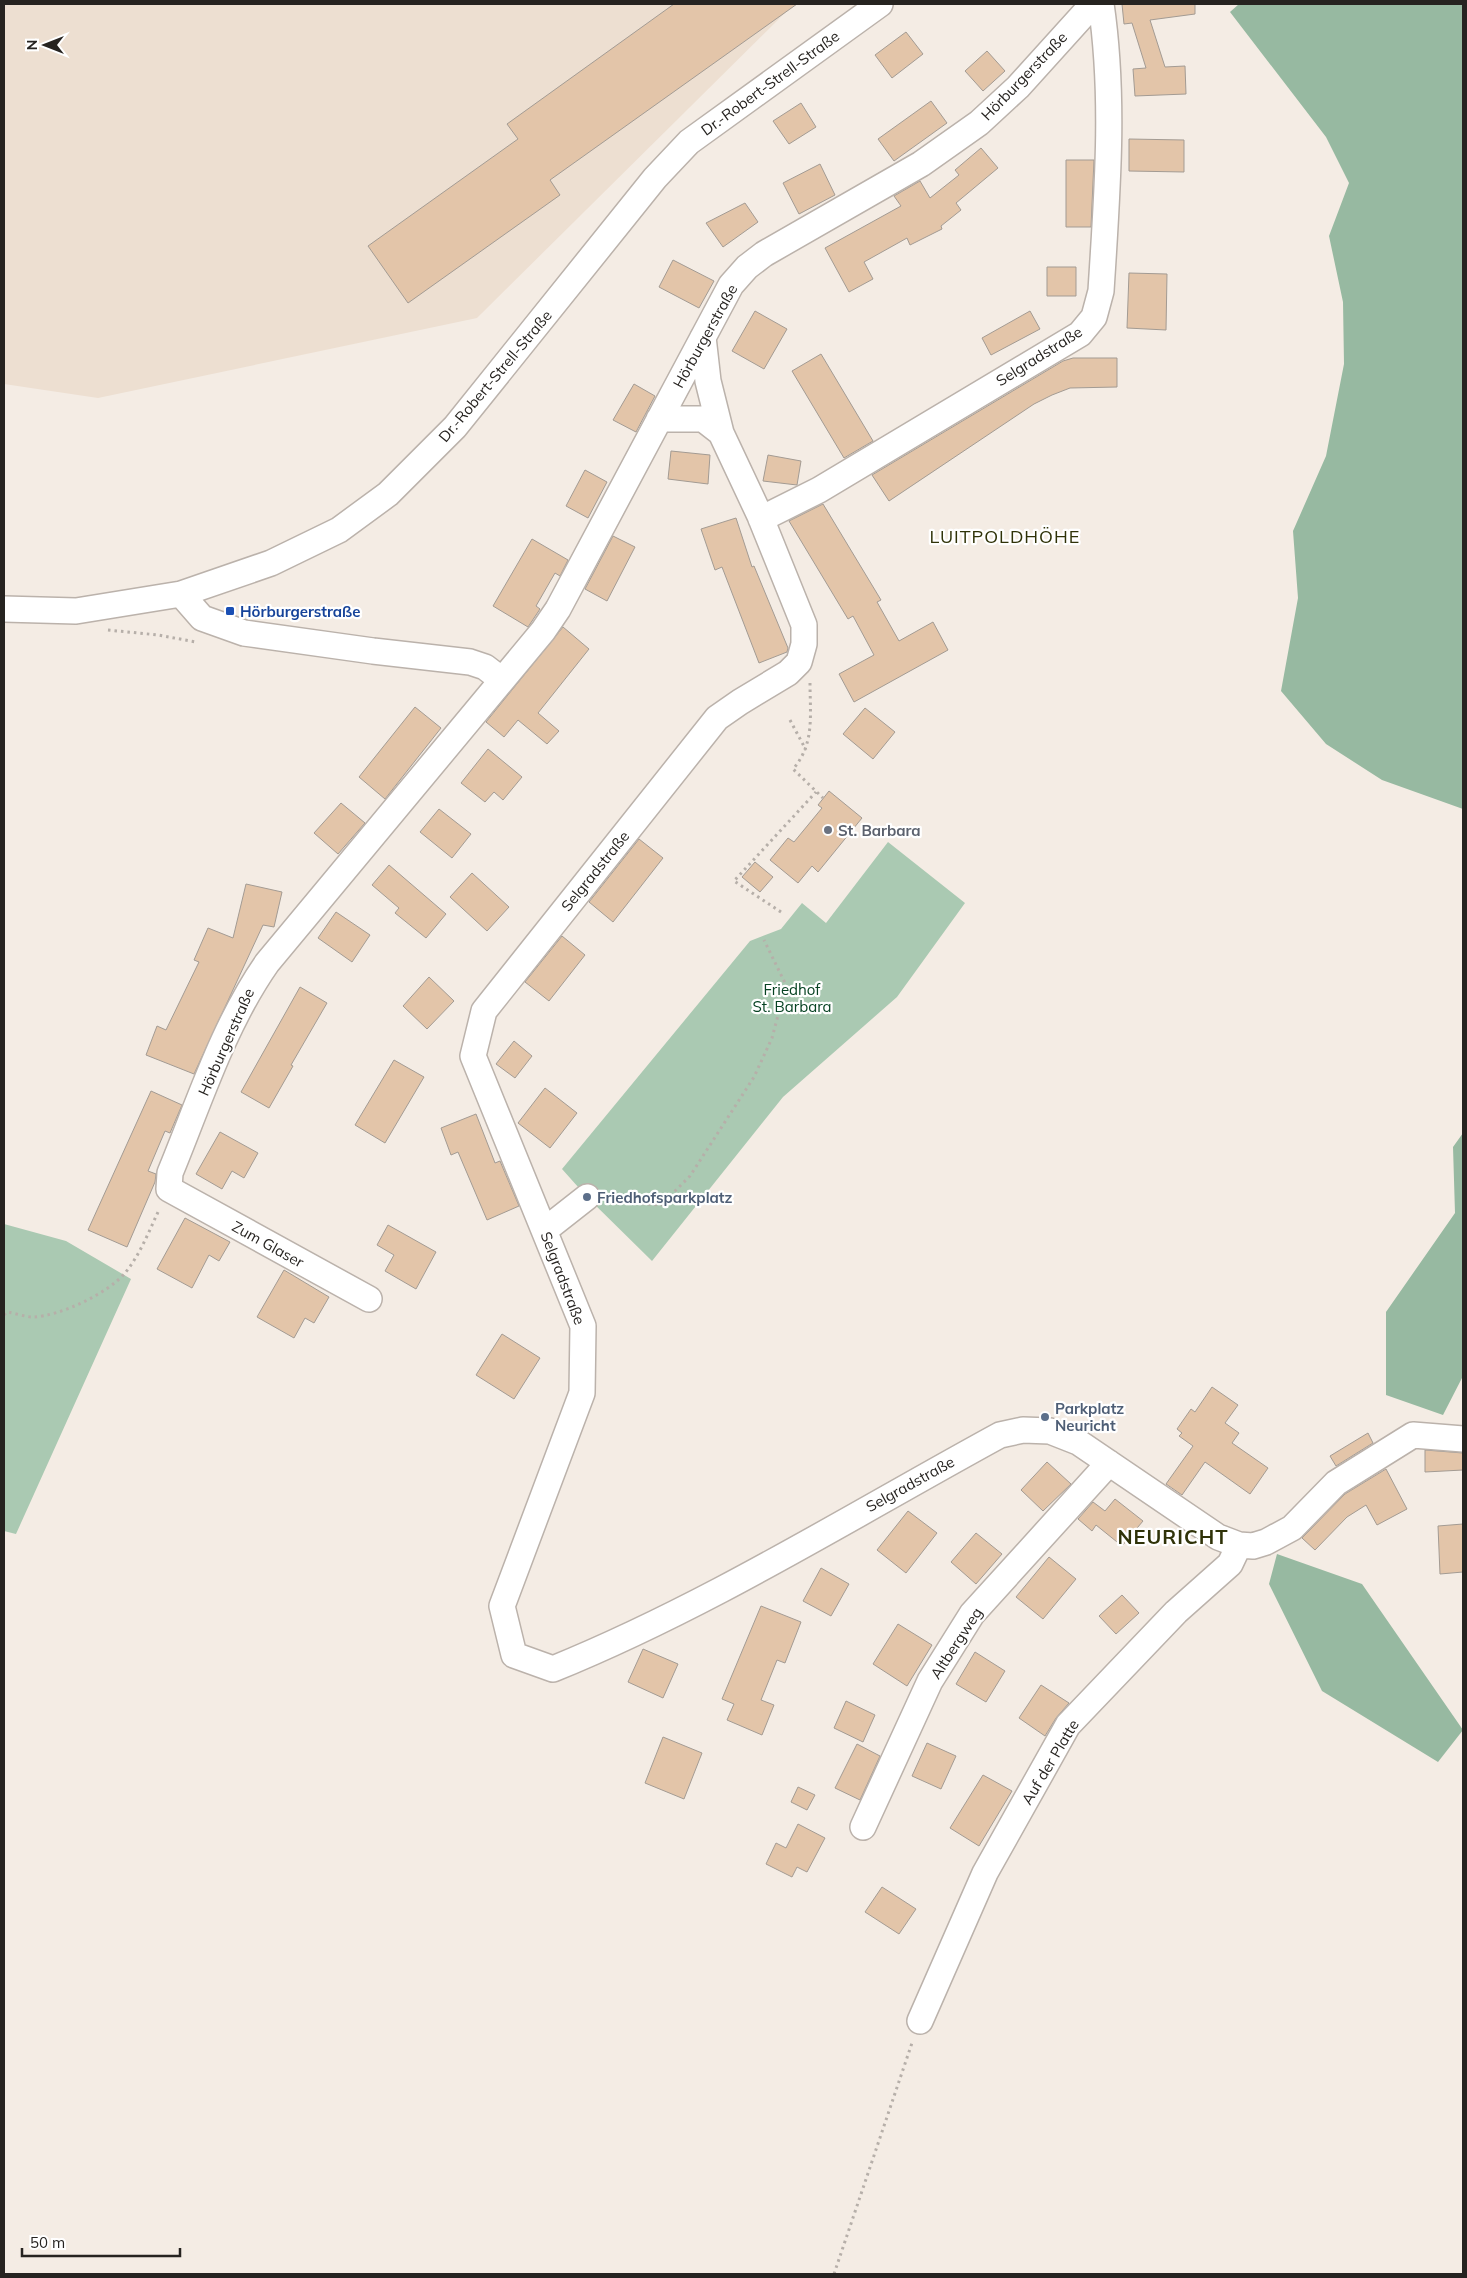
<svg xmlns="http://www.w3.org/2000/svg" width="1467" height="2278" font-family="Mulish,sans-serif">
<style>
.built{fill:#eddfd1}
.green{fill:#aac9b2}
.forest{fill:#97b9a1}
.building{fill:#e3c5a9;stroke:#a39b93}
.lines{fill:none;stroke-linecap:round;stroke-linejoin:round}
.minor-casing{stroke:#bbb2ab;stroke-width:28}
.path{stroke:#b6afa9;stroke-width:3;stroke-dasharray:2.5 4;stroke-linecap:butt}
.minor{stroke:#fff;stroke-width:25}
.transit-dot{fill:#1a4fb4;stroke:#fff;stroke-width:2}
.worship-dot{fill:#6b7280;stroke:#fff;stroke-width:2}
.service-dot{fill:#5c6f8a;stroke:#fff;stroke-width:2}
.labels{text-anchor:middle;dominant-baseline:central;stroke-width:4.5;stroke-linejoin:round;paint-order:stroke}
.street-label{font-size:15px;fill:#262320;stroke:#fff}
.transit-label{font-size:15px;font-weight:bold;fill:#164399;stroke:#fff;text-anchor:start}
.worship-label{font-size:15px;font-weight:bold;fill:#5b616d;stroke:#fff;text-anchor:start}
.park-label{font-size:15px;fill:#064222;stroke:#fff}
.service-label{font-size:15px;font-weight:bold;fill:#4e5e75;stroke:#fff;text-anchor:start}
.quarter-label{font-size:18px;letter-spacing:1px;fill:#2f3208;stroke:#fff}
.district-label{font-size:20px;font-weight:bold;letter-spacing:1px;fill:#2f3208;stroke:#fff}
</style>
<rect width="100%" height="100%" fill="#f4ece4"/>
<path class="built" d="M4,4H794L477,318L98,398L4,384Z"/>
<path class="green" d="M888,842L965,903L897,997L783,1097L652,1261L587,1197L562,1169L750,941L781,929L802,903L826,923Z
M4,1224L66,1241L131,1279L16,1534L4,1531Z"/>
<path class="forest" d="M1239,4H1463V809L1382,780L1326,744L1281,691L1298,598L1293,531L1326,456L1344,364L1343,302L1329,236L1349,183L1326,137L1230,12Z
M1463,1133V1376L1443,1415L1386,1395V1312L1455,1213L1453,1147Z
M1277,1554L1362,1584L1463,1730L1438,1762L1322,1691L1269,1584Z"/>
<path class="building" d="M674,4H797L550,180L560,195L408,303L368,246L518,139L507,124Z
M1122,4H1195V14L1150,20L1165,67L1185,66L1186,94L1135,96L1133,69L1146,68L1132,23L1124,24Z
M906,32L923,54L892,78L875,55Z
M987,51L1005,71L983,91L965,71Z
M931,101L947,123L894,161L878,139Z
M801,103L816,127L789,144L773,121Z
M1129,139L1184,140V172L1129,171Z
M981,148L998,168L956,203L961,210L941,226L942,229L910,245L907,238L864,262L873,279L849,292L825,248L901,206L894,196L920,181L930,198L959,175L955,170Z
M1066,160H1094L1091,227H1066Z
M820,164L835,195L799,214L783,183Z
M745,203L758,222L723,247L706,223Z
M673,260L714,281L699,308L659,287Z
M1047,267H1076V296H1047Z
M1129,273L1167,274L1166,330L1127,328Z
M755,311L787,329L764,369L732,351Z
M1030,311L1040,329L991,355L982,338Z
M821,354L873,441L844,458L792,371Z
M1073,358H1117V387L1070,388L1052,395L1034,404L889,501L872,475L1063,361Z
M634,384L655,396L636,432L613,420Z
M671,451L710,455L708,484L668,479Z
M768,455L801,461L797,485L763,481Z
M585,470L607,482L588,518L566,506Z
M823,504L881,600L877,602L899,641L933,622L948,650L854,702L839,674L874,655L853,616L848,619L789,521Z
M736,518L752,567L754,566L788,648L787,652L759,663L722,567L715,570L701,529Z
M613,536L635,547L607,601L585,589Z
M532,539L568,560L560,576L555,573L536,606L540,609L528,627L493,606Z
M563,627L589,649L538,713L559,731L547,744L518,720L504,737L486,722Z
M415,707L441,728L385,799L359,777Z
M865,708L895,732L873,759L843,734Z
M488,749L522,777L503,800L494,792L485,802L461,783Z
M829,791L862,818L818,872L812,866L798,883L770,860L788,838L794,842L822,808L818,805Z
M341,803L365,823L338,854L314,833Z
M439,809L471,834L452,858L420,832Z
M639,839L663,858L613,922L589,902Z
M755,862L773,877L760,892L742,877Z
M389,865L446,914L426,938L395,913L399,908L372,885Z
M472,873L509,907L487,931L450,897Z
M246,884L282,892L274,927L263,925L194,1074L146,1055L157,1026L166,1030L199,962L194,960L208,928L233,938Z
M336,912L370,935L352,962L318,938Z
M562,936L585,955L549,1001L525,982Z
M429,977L454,1001L427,1029L403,1006Z
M300,987L327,1003L291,1065L293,1066L269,1108L241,1092Z
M514,1041L532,1056L515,1078L496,1064Z
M394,1060L424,1077L385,1143L355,1125Z
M545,1088L577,1113L550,1148L518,1123Z
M151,1091L182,1105L170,1133L165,1131L148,1171L156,1174L155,1182L127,1247L88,1230Z
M476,1114L495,1163L500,1161L519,1206L487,1220L458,1152L451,1155L441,1128Z
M220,1132L258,1153L244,1178L232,1171L222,1189L196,1174Z
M185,1218L230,1242L219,1261L209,1255L192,1288L157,1269Z
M388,1225L436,1252L416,1289L385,1271L394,1255L377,1245Z
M284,1270L329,1297L314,1323L305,1318L294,1338L257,1317Z
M502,1334L540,1358L514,1399L476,1375Z
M1212,1387L1238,1405L1225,1423L1239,1433L1232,1443L1268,1468L1250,1494L1205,1462L1182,1495L1166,1484L1193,1446L1179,1436L1182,1433L1177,1429L1191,1409L1195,1412Z
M1368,1433L1373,1443L1336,1466L1330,1456Z
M1425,1450L1463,1453V1470L1425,1472Z
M1047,1462L1071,1484L1043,1511L1021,1490Z
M1386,1469L1407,1509L1377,1525L1366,1505L1347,1517L1315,1550L1302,1538L1345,1494Z
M1115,1499L1143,1521L1122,1546L1096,1525L1092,1531L1078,1519L1093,1502L1105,1511Z
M908,1511L937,1533L906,1573L877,1550Z
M1463,1524V1572L1440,1574L1438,1526Z
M976,1533L1002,1554L976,1584L951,1562Z
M1049,1557L1076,1579L1043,1619L1016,1597Z
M821,1568L849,1584L831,1616L803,1601Z
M1122,1595L1139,1613L1116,1634L1099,1616Z
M761,1606L801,1622L785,1663L777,1660L761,1700L774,1705L762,1735L727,1720L734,1704L722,1699Z
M898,1624L932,1645L907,1686L873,1664Z
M643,1649L678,1664L663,1698L628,1682Z
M975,1652L1005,1671L986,1702L956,1684Z
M1041,1685L1069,1703L1056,1718L1045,1736L1019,1718Z
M846,1701L875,1715L863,1742L834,1728Z
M663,1737L702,1753L684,1799L645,1783Z
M927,1743L956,1756L941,1789L912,1776Z
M857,1744L880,1756L860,1800L835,1788Z
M983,1775L1012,1791L979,1846L950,1828Z
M798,1787L815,1795L807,1810L791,1802Z
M798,1824L825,1838L807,1872L797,1867L792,1877L766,1864L776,1843L786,1848Z
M882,1887L916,1909L899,1934L865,1912Z"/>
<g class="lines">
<g class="minor-casing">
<path id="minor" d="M703,337L708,381L721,433L760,516L804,625V644L799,662L788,673L740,702L717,718L484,1011L473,1056L583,1326L582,1393L502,1606L514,1655L553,1669C708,1606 853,1515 1000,1435L1023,1430L1050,1431L1078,1442L1218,1537L1239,1545L1253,1546L1266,1542L1292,1528L1336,1483L1413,1435L1463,1439
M659,419H703L721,433
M761,519L819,490L1080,334L1094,317L1101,291C1107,195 1115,99 1101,4
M181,594L202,618L244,633L373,651L470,662L485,667L502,680
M4,609L76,611L181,594L271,563L339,530L388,494L455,427L655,178L689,142L880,4
M545,1230L587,1197
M369,1299L169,1189L170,1173C199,1103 223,1026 267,963L543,631L558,609L731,285L747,267L764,254L921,164L979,123L1018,87L1093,4
M863,1827L930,1681L972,1614L1109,1463
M920,2021L985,1873L1068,1725L1176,1612L1230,1564L1239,1545"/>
</g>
<path class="path" d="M108,630L158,635L196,642
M810,683C810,714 815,744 793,769L823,798
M790,720L806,750
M781,912L734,881L816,792
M609,1201L661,1205L690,1176L754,1077L772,1038L786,985L764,940
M4,1315L7,1312C15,1313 25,1317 33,1317C60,1316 107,1294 125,1273C140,1255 149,1231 159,1210
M834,2274L913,2040"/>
<use href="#minor" class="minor"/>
</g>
<rect class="transit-dot" x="225" y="606" width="10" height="10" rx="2.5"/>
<circle class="worship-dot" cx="828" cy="830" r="5"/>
<g class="service-dot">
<circle cx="587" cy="1197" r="5"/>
<circle cx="1045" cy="1417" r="5"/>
</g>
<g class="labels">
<g class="street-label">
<text transform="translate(1024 76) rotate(-46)">Hörburgerstraße</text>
<text transform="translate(770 83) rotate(-36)">Dr.-Robert-Strell-Straße</text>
<text transform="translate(705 336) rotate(-61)">Hörburgerstraße</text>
<text transform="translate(1039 356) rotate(-32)">Selgradstraße</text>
<text transform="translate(495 376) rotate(-50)">Dr.-Robert-Strell-Straße</text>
<text transform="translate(595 871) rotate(-51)">Selgradstraße</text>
<text transform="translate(226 1042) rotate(-66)">Hörburgerstraße</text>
<text transform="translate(268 1244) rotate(29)">Zum Glaser</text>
<text transform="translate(563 1278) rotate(69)">Selgradstraße</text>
<text transform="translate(910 1484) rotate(-29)">Selgradstraße</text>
<text transform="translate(956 1643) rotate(-57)">Altbergweg</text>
<text transform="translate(1050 1762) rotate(-59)">Auf der Platte</text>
</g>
<g class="transit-label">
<text x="240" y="611">Hörburgerstraße</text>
</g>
<g class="worship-label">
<text x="838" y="830">St. Barbara</text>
</g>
<g class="park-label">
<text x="792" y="989">Friedhof<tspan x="792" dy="17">St. Barbara</tspan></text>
</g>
<g class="service-label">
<text x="597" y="1197">Friedhofsparkplatz</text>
<text x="1055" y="1408">Parkplatz<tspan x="1055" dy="17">Neuricht</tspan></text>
</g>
<g class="quarter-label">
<text x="1005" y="536">LUITPOLDHÖHE</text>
</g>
<g class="district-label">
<text x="1173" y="1536">NEURICHT</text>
</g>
</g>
<rect width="1467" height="2278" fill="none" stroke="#262320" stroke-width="10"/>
<g transform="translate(45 45) rotate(270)" stroke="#ffffff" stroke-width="4" paint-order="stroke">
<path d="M0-4L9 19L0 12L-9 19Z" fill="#262320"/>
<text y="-8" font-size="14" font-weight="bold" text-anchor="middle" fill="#262320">N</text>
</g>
<path d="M22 2248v8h158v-8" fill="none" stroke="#262320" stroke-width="2.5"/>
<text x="30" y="2248" font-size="15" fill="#262320" stroke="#ffffff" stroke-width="4" paint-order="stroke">50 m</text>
</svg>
